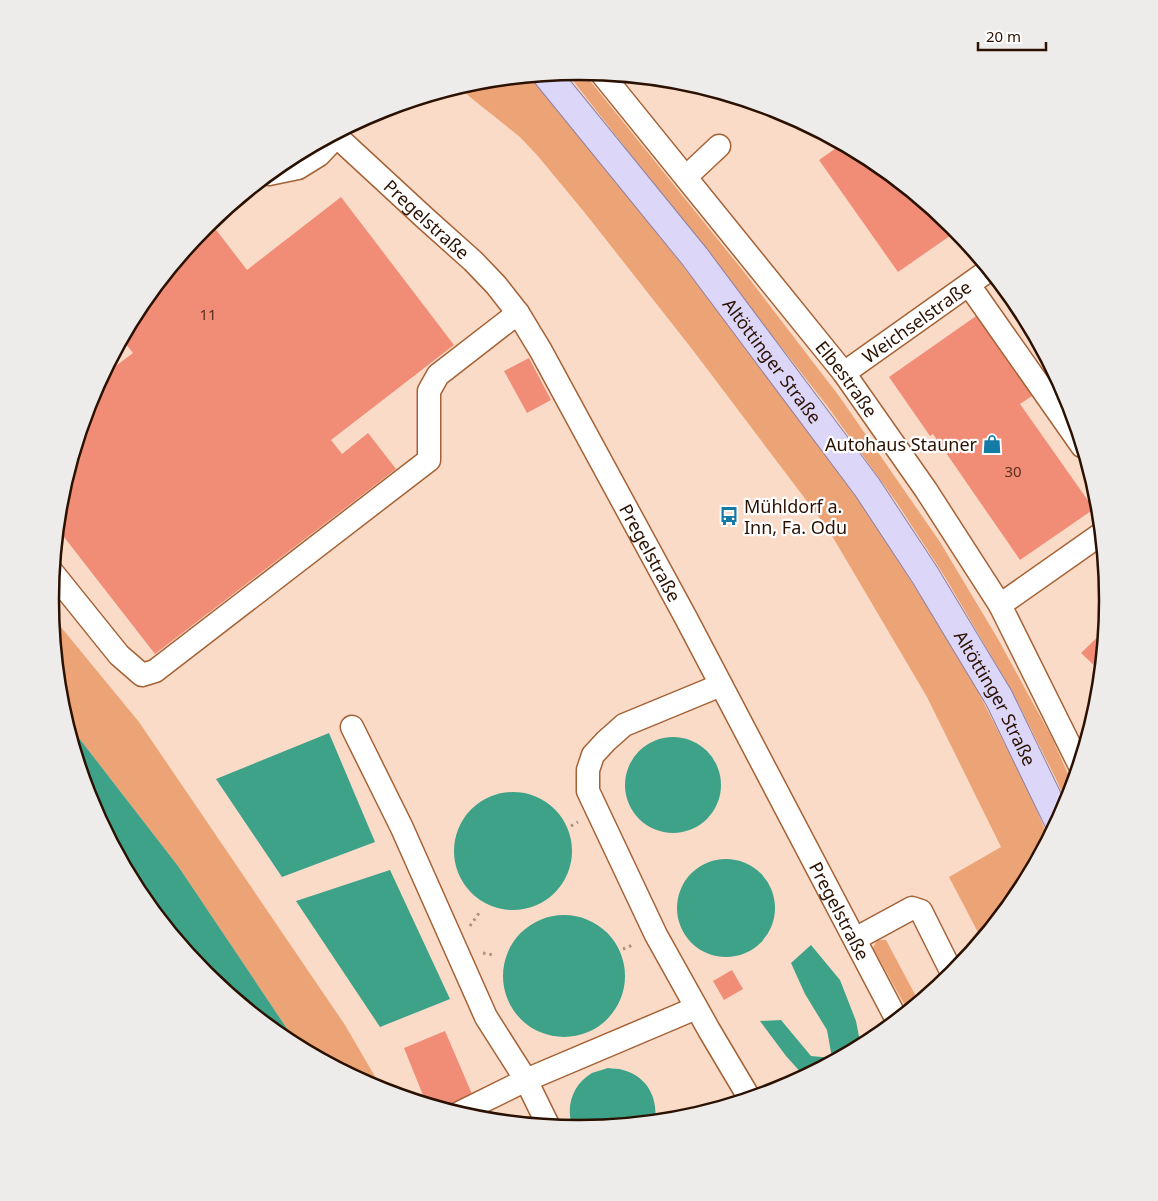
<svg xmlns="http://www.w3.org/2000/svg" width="1158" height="1201" font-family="'Noto Sans',sans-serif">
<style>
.green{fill:#eca476}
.water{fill:#3da288}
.building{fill:#f18d77}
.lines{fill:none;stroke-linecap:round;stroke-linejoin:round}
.minor-casing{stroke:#a56235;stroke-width:25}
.major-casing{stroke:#8f7f9f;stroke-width:30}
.path{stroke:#ad917f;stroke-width:3;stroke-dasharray:2.5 4;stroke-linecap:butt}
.minor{stroke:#fff;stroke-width:22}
.major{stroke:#dcd6f8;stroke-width:28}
.labels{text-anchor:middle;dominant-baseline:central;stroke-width:4.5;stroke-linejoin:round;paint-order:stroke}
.number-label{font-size:15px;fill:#5c301e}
.street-label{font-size:18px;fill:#2b1101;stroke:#fff}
.poi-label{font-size:18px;fill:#2b1101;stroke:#fff;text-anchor:end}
.rim{fill:none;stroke:#2b1101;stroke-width:2.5}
</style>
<rect width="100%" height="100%" fill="#f9dbc8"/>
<path class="green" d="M579,72H583L744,272L839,396L940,542L998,639L1052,738L1073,785L1067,804L1056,779L1013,693L945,577L897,503L828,407L567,73Z
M529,76L613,178L819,437L964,664L1028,790L1049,839L1019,895L982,940L949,877L1001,847L927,697L828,529L692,349L585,213L537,155L520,137L470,97L460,87L476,82Z
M51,615L139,722L345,1025L384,1092L376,1089L300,1048L178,866L65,720L60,703Z
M877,940H886L919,1002L908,1011L873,948Z"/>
<path class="water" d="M65,720L178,866L300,1048L285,1040L205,974L139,894L90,803Z
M329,733L375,842L282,877L216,779Z
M625 785a48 48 0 1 1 96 0a48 48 0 1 1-96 0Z
M454 851a59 59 0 1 1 118 0a59 59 0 1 1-118 0Z
M677 908a49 49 0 1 1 98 0a49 49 0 1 1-98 0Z
M390,870L450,999L380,1027L296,901Z
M503 976a61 61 0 1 1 122 0a61 61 0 1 1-122 0Z
M811,945L840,980L856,1021L861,1047L805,1077L786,1056L760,1021L781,1020L811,1056L832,1058L827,1030L805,994L791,963Z
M608,1068C613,1069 618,1068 623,1070C648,1077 658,1098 655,1122L579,1129H573C565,1107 572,1085 592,1073C597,1071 603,1070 608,1068Z"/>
<path class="building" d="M842,144L873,161L953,227L957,231L898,272L819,160Z
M341,197L454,345L331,440L342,454L368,433L396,469L155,654L57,528L60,497L90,398L101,377L133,353L122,339L139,306L205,226L210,222L247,270Z
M979,314L1035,394L1020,404L1094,509L1020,560L933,434L930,436L889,377Z
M529,358L551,400L527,413L504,371Z
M1105,630L1101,672L1081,653Z
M732,970L743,989L724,1000L713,981Z
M445,1031L472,1094L439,1108L427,1105L404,1048Z"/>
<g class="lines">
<g class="minor-casing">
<g id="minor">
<path id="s1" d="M602,74L844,373L926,490L1000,605L1079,764"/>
<path id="s2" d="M334,134L426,219L473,261L496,285L518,313L541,351L686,618L897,1020"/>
<path d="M269,174L298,168L319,155L336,137"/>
<path d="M686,177L719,146"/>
<path d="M969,285L1082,446"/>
<path id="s3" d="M844,373L989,270"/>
<path d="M53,573L119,655L142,675L155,671L429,460V391L438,375L518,313"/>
<path d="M1000,605L1101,534"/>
<path d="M721,685L624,725L606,741L593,755L588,770V791L656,935L709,1030L750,1099"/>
<path d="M352,727L402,828L486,1017L526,1080L457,1114"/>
<path d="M855,939L912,908L921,911L953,975"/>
<path d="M549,1127L526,1080L696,1008"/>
</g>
</g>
<g class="major-casing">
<g id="major">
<path id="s4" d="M547,75L695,257L867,487L925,575L999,698L1058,820"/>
</g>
</g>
<path class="path" d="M571,826L578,822
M470,926L479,913
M623,949L635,944
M483,953L494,955"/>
<use href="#minor" class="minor"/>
<use href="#major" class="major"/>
</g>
<defs>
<g id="shop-bare" transform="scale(1.5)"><path d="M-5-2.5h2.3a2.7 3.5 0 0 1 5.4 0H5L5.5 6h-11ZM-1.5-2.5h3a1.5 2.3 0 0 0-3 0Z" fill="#147ba6" stroke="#fff" stroke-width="2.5" paint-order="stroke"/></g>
<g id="bus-bare" transform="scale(1.5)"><path d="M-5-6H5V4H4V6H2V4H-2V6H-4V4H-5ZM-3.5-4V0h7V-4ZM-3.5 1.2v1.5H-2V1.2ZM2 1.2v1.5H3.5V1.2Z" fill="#147ba6" stroke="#fff" stroke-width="2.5" paint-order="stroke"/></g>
</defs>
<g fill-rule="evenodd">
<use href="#shop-bare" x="992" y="444"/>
<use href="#bus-bare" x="729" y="516"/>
</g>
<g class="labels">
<g class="number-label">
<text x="208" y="314">11</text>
<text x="1013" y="471">30</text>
</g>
<g class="street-label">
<text stroke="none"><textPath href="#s2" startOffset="126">Pregelstraße</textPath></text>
<text stroke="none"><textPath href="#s3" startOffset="89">Weichselstraße</textPath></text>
<text stroke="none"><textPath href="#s4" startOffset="364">Altöttinger Straße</textPath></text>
<text stroke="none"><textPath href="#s1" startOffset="391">Elbestraße</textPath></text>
<text stroke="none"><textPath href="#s2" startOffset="531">Pregelstraße</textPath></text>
<text stroke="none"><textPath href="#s4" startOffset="769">Altöttinger Straße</textPath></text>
<text stroke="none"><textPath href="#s2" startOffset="936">Pregelstraße</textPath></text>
</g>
<g class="poi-label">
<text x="977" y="444">Autohaus Stauner</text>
<text x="744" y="506" text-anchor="start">Mühldorf a.<tspan x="744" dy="21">Inn, Fa. Odu</tspan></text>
</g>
</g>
<path d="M0 0H1158V1201H0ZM59 600a520 520 0 1 1 1040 0a520 520 0 1 1-1040 0Z" fill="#eeeceb" fill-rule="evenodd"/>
<path class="rim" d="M59 600a520 520 0 1 1 1040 0a520 520 0 1 1-1040 0Z"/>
<path d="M978 42v8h68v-8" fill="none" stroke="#2b1101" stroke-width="2.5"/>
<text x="986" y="42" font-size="15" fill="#2b1101" stroke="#ffffff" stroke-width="4" paint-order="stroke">20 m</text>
</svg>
